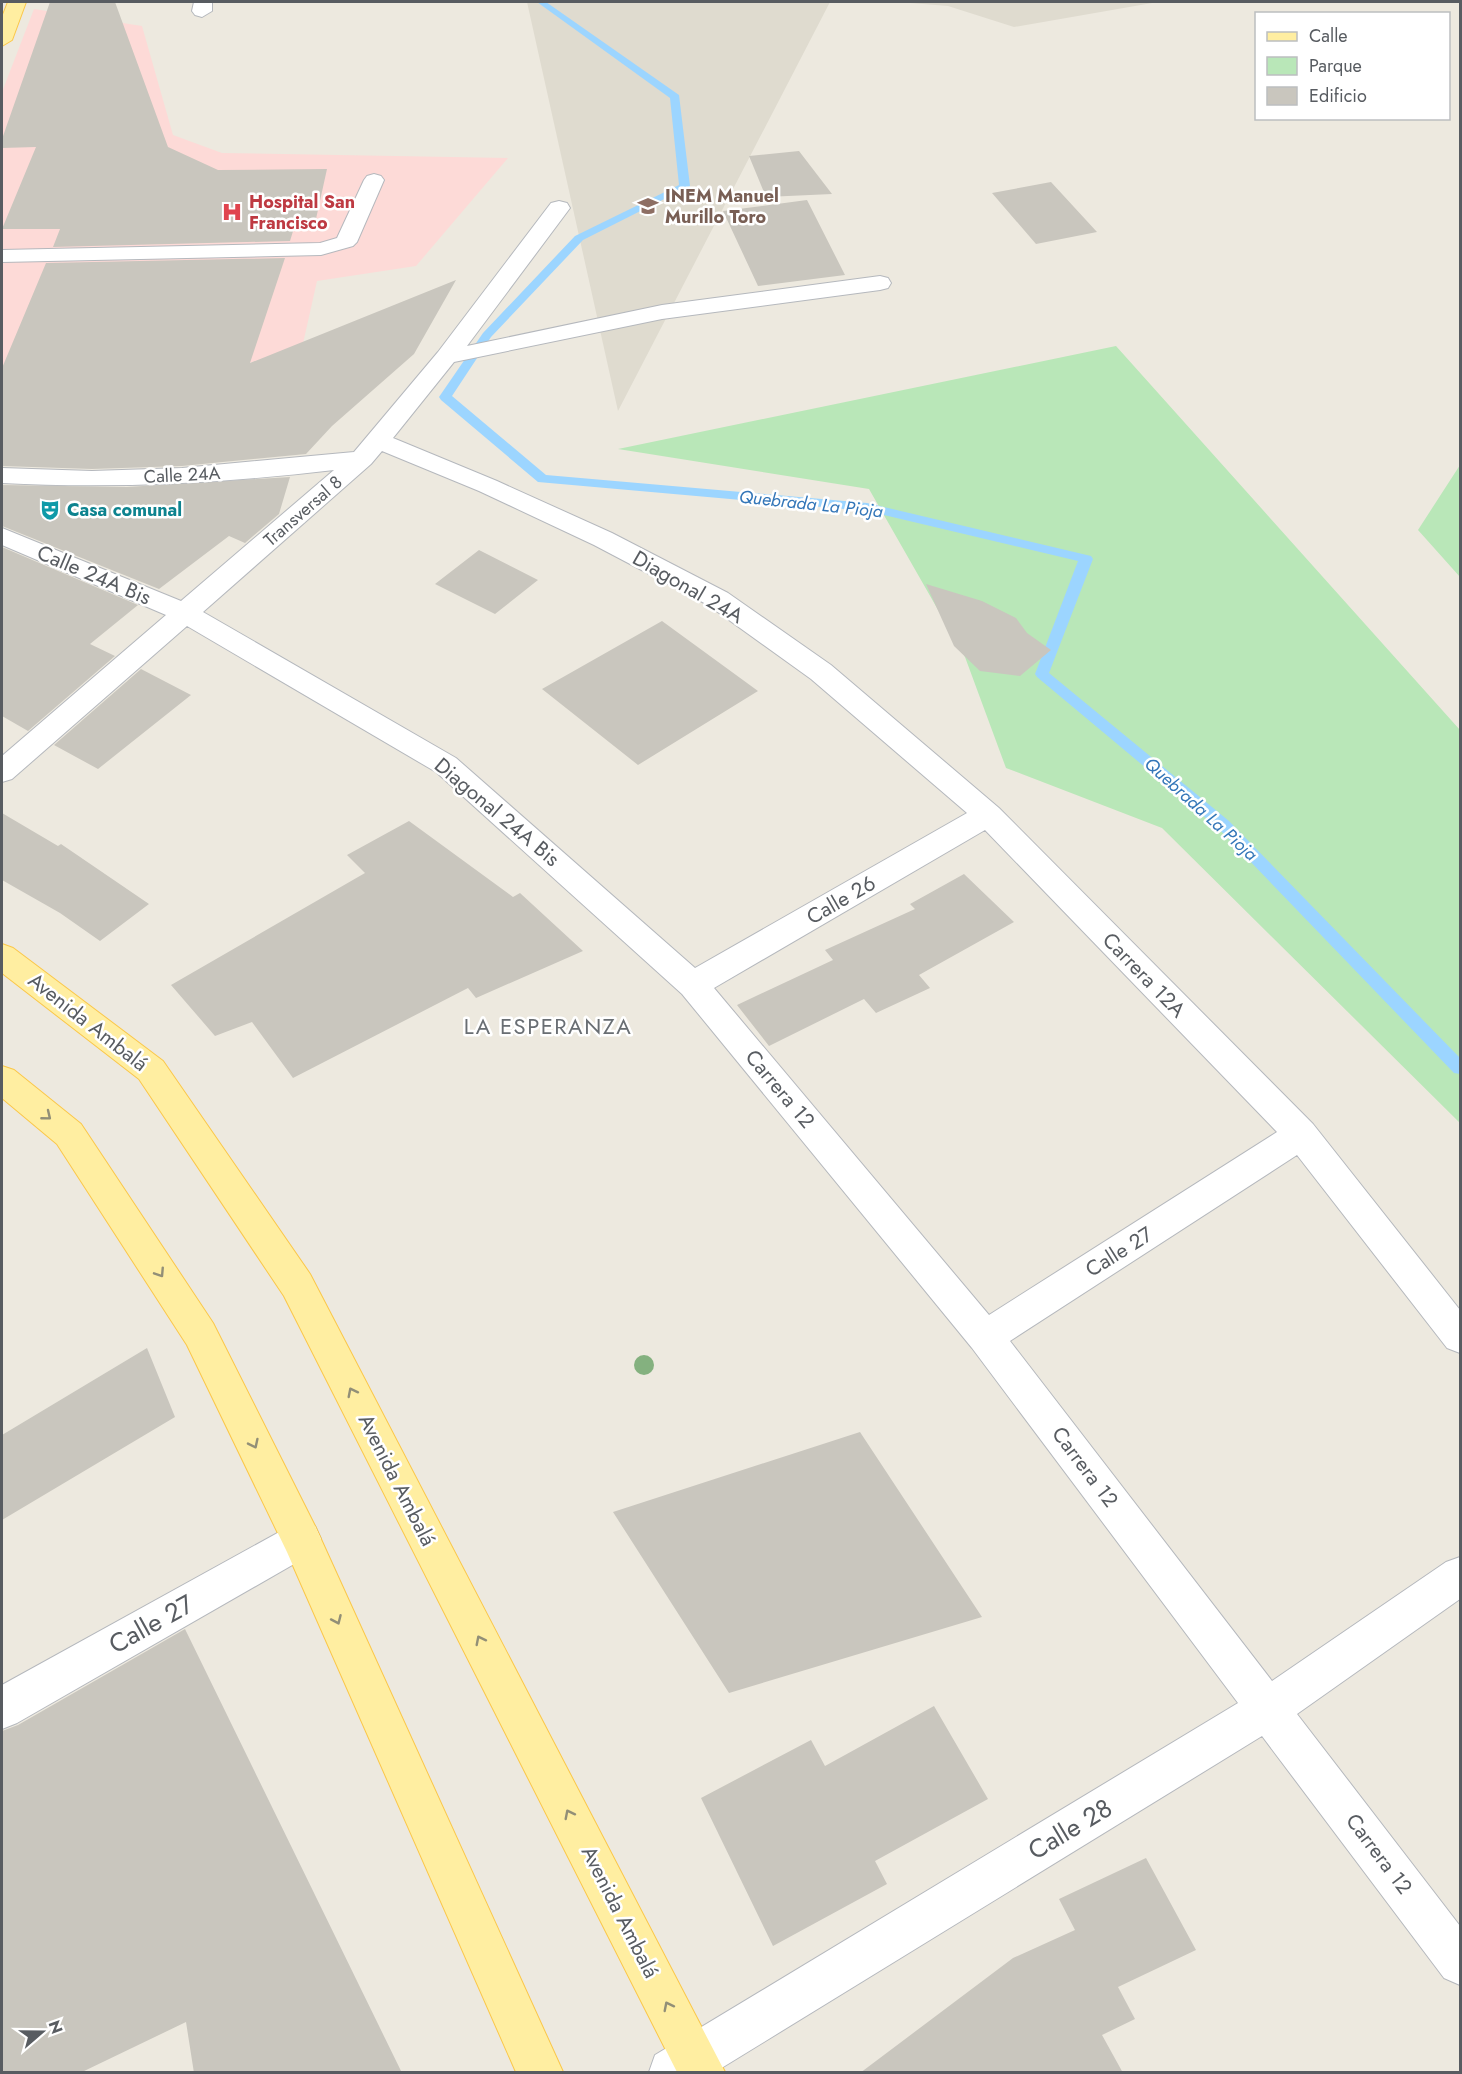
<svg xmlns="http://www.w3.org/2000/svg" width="1462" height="2074" font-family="Jost,sans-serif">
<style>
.education{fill:#dfdbcf}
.medical{fill:#fddad7}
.green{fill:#b9e7b8}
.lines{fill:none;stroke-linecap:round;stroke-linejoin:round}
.stream{fill:#9cd5ff;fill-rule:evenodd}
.building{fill:#c9c6be}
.lane-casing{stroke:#b5b8bd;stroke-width:2}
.street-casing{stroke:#b5b8bd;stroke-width:2}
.primary-casing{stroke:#fbc749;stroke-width:2}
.lane{fill:#fff;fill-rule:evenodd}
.street{fill:#fff;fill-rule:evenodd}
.primary{fill:#ffeea1;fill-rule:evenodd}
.tree{fill:#84b17f}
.oneway{stroke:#928f77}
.labels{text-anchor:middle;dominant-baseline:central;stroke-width:5;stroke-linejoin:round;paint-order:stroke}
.far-education-label{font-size:18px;font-weight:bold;fill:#785e54;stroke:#fff;text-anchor:start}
.far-health-label{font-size:18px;font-weight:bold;fill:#be3a42;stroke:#fff;text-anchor:start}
.far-street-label{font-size:18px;fill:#585c61;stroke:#fff}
.far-water-label{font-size:18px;font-style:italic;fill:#3376b8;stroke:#fff}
.far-culture-label{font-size:18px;font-weight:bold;fill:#0d838f;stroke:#fff;text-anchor:start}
.street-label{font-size:21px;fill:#585c61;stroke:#fff}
.neighbourhood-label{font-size:22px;letter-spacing:1.5px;fill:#696e73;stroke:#fff}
.near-street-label{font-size:26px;fill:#585c61;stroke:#fff}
</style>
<rect width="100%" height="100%" fill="#ede9df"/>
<path class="education" d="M527,2H830L618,411Z
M898,2H1158L1014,27L948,6Z"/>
<path class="medical" d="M34,9L142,26L173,135L222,153L508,158L416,266L317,281L302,348L75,412L2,395V92Z"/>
<path class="green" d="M1116,346L1460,730V1123L1162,828L1006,768L965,657L869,489L618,449Z
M1460,465V577L1418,530Z"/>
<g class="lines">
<path class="stream" d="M537,2H546L679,95L690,186L583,240L491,337L452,396L546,475L867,503L1091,556L1093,559L1049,673L1229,821L1460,1058V1074L1454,1073L1219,829L1037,677L1035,674L1078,561L867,511L538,482L441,400L439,397L483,333L575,236L679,185L670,98Z"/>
</g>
<path class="building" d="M50,2H115L168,147L218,170L327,169L314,228H294L290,241L53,247L60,229H2L36,147L2,148V139Z
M799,151L832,194L766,197L749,156Z
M1051,182L1097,232L1036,244L992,193Z
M807,200L845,275L758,286L723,211Z
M285,258L250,363L456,280L414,354L332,426L306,454L182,466L92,469L2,466V368L46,263Z
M290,477L279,514L245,543L229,536L159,589L2,526V485L127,487Z
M2,547L138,605L90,644L115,656L28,731L2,716Z
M479,550L538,580L495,614L435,584Z
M926,584L982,601L1016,618L1027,633L1051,650L1020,676L980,671L954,646Z
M662,621L758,691L638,765L542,689Z
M141,669L191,695L98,769L54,745Z
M2,813L58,846L61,844L149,904L100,941L60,913L2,880Z
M409,821L513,897L520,893L583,951L476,998L468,988L293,1078L252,1022L215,1036L171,985L365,873L347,855Z
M964,874L1014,922L919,975L930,988L876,1013L864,999L769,1046L737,1005L833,960L825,950L915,909L910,904Z
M147,1348L175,1417L2,1520V1435Z
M860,1432L982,1617L729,1693L613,1512Z
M185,1629L402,2073H194L186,2022L80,2073H2V1731L18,1725Z
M934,1706L988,1799L875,1861L887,1884L773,1946L701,1798L811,1740L825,1766Z
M1146,1858L1196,1950L1118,1987L1135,2019L1102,2035L1123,2073H860L1013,1958L1075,1930L1059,1899Z"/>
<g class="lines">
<g class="lane-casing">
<path id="lane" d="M374,174L381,176L384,180L357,242L353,246L321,255L2,262V250L320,243L337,238L364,180L367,176Z"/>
</g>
<g class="street-casing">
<path id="street" d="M194,2H212V11L202,17L195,15L192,11Z
M559,201L567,203L570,208L467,346L662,305L880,276L888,278L891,283L888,288L880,290L662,319L454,362L393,438L497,481L612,533L728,593L831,665L999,808L1313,1124L1460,1310V1353L1447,1348L1297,1155L1010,1341L1272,1681L1446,1562L1460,1557V1599L1297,1714L1460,1926V1985L1444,1978L1262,1736L715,2072H649L655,2055L1238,1703L972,1348L682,994L436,772L187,626L12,779L2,782V756L166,615L2,545V528L181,601L334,470C224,483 113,489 2,483V468L92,471L182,468L354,452L438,352L551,203ZM382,451L479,491L594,545L708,605L811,679L967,813L695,968L456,758L203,612L371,464ZM985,830L1277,1132L989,1315L714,988Z
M301,1520L315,1526L321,1539L315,1552L17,1723L2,1729V1685Z"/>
</g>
<g class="primary-casing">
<path id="primary" d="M8,2H26L12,40L2,46V17Z
M2,944L13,948L163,1061L310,1274L725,2072H677L284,1296L139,1079L2,973Z
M2,1066L14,1070L81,1124L213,1323L315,1526L563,2072H516L287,1552L187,1345L57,1144L2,1098Z"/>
</g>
<use href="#lane" class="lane"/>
<use href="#street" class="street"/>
<use href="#primary" class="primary"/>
</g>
<circle class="tree" cx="644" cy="1365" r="10"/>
<defs><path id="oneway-chevron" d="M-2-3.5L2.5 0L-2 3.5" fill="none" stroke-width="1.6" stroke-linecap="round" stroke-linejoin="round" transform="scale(1.5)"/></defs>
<g class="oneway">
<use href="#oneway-chevron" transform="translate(47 1116) rotate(39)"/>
<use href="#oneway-chevron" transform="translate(160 1273) rotate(57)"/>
<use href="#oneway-chevron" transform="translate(352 1392) rotate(-117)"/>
<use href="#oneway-chevron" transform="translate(254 1444) rotate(64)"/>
<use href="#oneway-chevron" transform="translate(337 1620) rotate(66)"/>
<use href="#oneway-chevron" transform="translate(480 1640) rotate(-117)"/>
<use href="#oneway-chevron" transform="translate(569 1814) rotate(-117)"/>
<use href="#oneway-chevron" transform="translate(668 2006) rotate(-117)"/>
</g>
<defs>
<g id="school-bare" transform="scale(1.62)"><path d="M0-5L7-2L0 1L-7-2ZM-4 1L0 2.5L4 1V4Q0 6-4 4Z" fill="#8d6e63" stroke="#fff" stroke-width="2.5" paint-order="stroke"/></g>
<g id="hospital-bare" transform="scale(1.62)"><path d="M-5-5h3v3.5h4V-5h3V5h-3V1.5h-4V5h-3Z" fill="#e0444e" stroke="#fff" stroke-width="2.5" paint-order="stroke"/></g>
<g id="theatre-bare" transform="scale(1.62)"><path d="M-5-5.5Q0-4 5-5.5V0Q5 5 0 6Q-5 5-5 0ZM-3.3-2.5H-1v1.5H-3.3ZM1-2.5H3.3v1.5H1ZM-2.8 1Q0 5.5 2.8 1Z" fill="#0f9aa8" stroke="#fff" stroke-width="2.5" paint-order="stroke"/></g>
</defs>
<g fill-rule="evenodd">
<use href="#school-bare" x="648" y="206"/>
<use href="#hospital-bare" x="232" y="212"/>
<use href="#theatre-bare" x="50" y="510"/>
</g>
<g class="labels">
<g class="far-education-label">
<text x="665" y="196">INEM Manuel<tspan x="665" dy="21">Murillo Toro</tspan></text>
</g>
<g class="far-health-label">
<text x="249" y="202">Hospital San<tspan x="249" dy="21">Francisco</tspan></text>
</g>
<g class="far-street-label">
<text transform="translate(182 475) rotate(-3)">Calle 24A</text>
<text transform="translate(303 511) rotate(-41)">Transversal 8</text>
</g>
<g class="far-water-label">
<text transform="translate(811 504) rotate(6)">Quebrada La Pioja</text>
<text transform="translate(1201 809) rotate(42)">Quebrada La Pioja</text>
</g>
<g class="far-culture-label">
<text x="67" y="510">Casa comunal</text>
</g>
<g class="street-label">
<text transform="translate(94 575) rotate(23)">Calle 24A Bis</text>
<text transform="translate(688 587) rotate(30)">Diagonal 24A</text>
<text transform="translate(497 812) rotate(40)">Diagonal 24A Bis</text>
<text transform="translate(841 900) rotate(-30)">Calle 26</text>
<text transform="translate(1144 975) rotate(46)">Carrera 12A</text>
<text transform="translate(88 1022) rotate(38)">Avenida Ambalá</text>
<text transform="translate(780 1089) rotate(50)">Carrera 12</text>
<text transform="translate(1119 1252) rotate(-32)">Calle 27</text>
<text transform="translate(1085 1467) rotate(53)">Carrera 12</text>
<text transform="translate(397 1480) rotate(63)">Avenida Ambalá</text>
<text transform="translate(1379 1854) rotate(53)">Carrera 12</text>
<text transform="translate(620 1912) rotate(63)">Avenida Ambalá</text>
</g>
<g class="neighbourhood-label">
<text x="548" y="1026">LA ESPERANZA</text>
</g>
<g class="near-street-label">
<text transform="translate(151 1624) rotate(-29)">Calle 27</text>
<text transform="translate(1070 1829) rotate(-31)">Calle 28</text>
</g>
</g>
<rect width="1462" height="2074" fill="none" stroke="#585c61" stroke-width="6"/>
<rect x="1255" y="12" width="195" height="108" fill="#ffffff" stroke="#bcbec0" stroke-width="1.5"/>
<rect x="1267" y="32" width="30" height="9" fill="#ffeea1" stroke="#bcbec0" stroke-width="1.5"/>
<text x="1309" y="42" font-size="18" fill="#585c61">Calle</text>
<rect x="1267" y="57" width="30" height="18" fill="#b9e7b8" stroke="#bcbec0" stroke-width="1.5"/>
<text x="1309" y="72" font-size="18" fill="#585c61">Parque</text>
<rect x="1267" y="87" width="30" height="18" fill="#c9c6be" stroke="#bcbec0" stroke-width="1.5"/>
<text x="1309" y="102" font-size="18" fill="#585c61">Edificio</text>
<g transform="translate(42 2032) rotate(70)" stroke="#ffffff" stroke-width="4.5" paint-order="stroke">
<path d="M0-4.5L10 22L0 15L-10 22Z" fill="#585c61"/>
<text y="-9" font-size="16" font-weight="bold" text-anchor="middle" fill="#585c61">N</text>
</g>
</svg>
